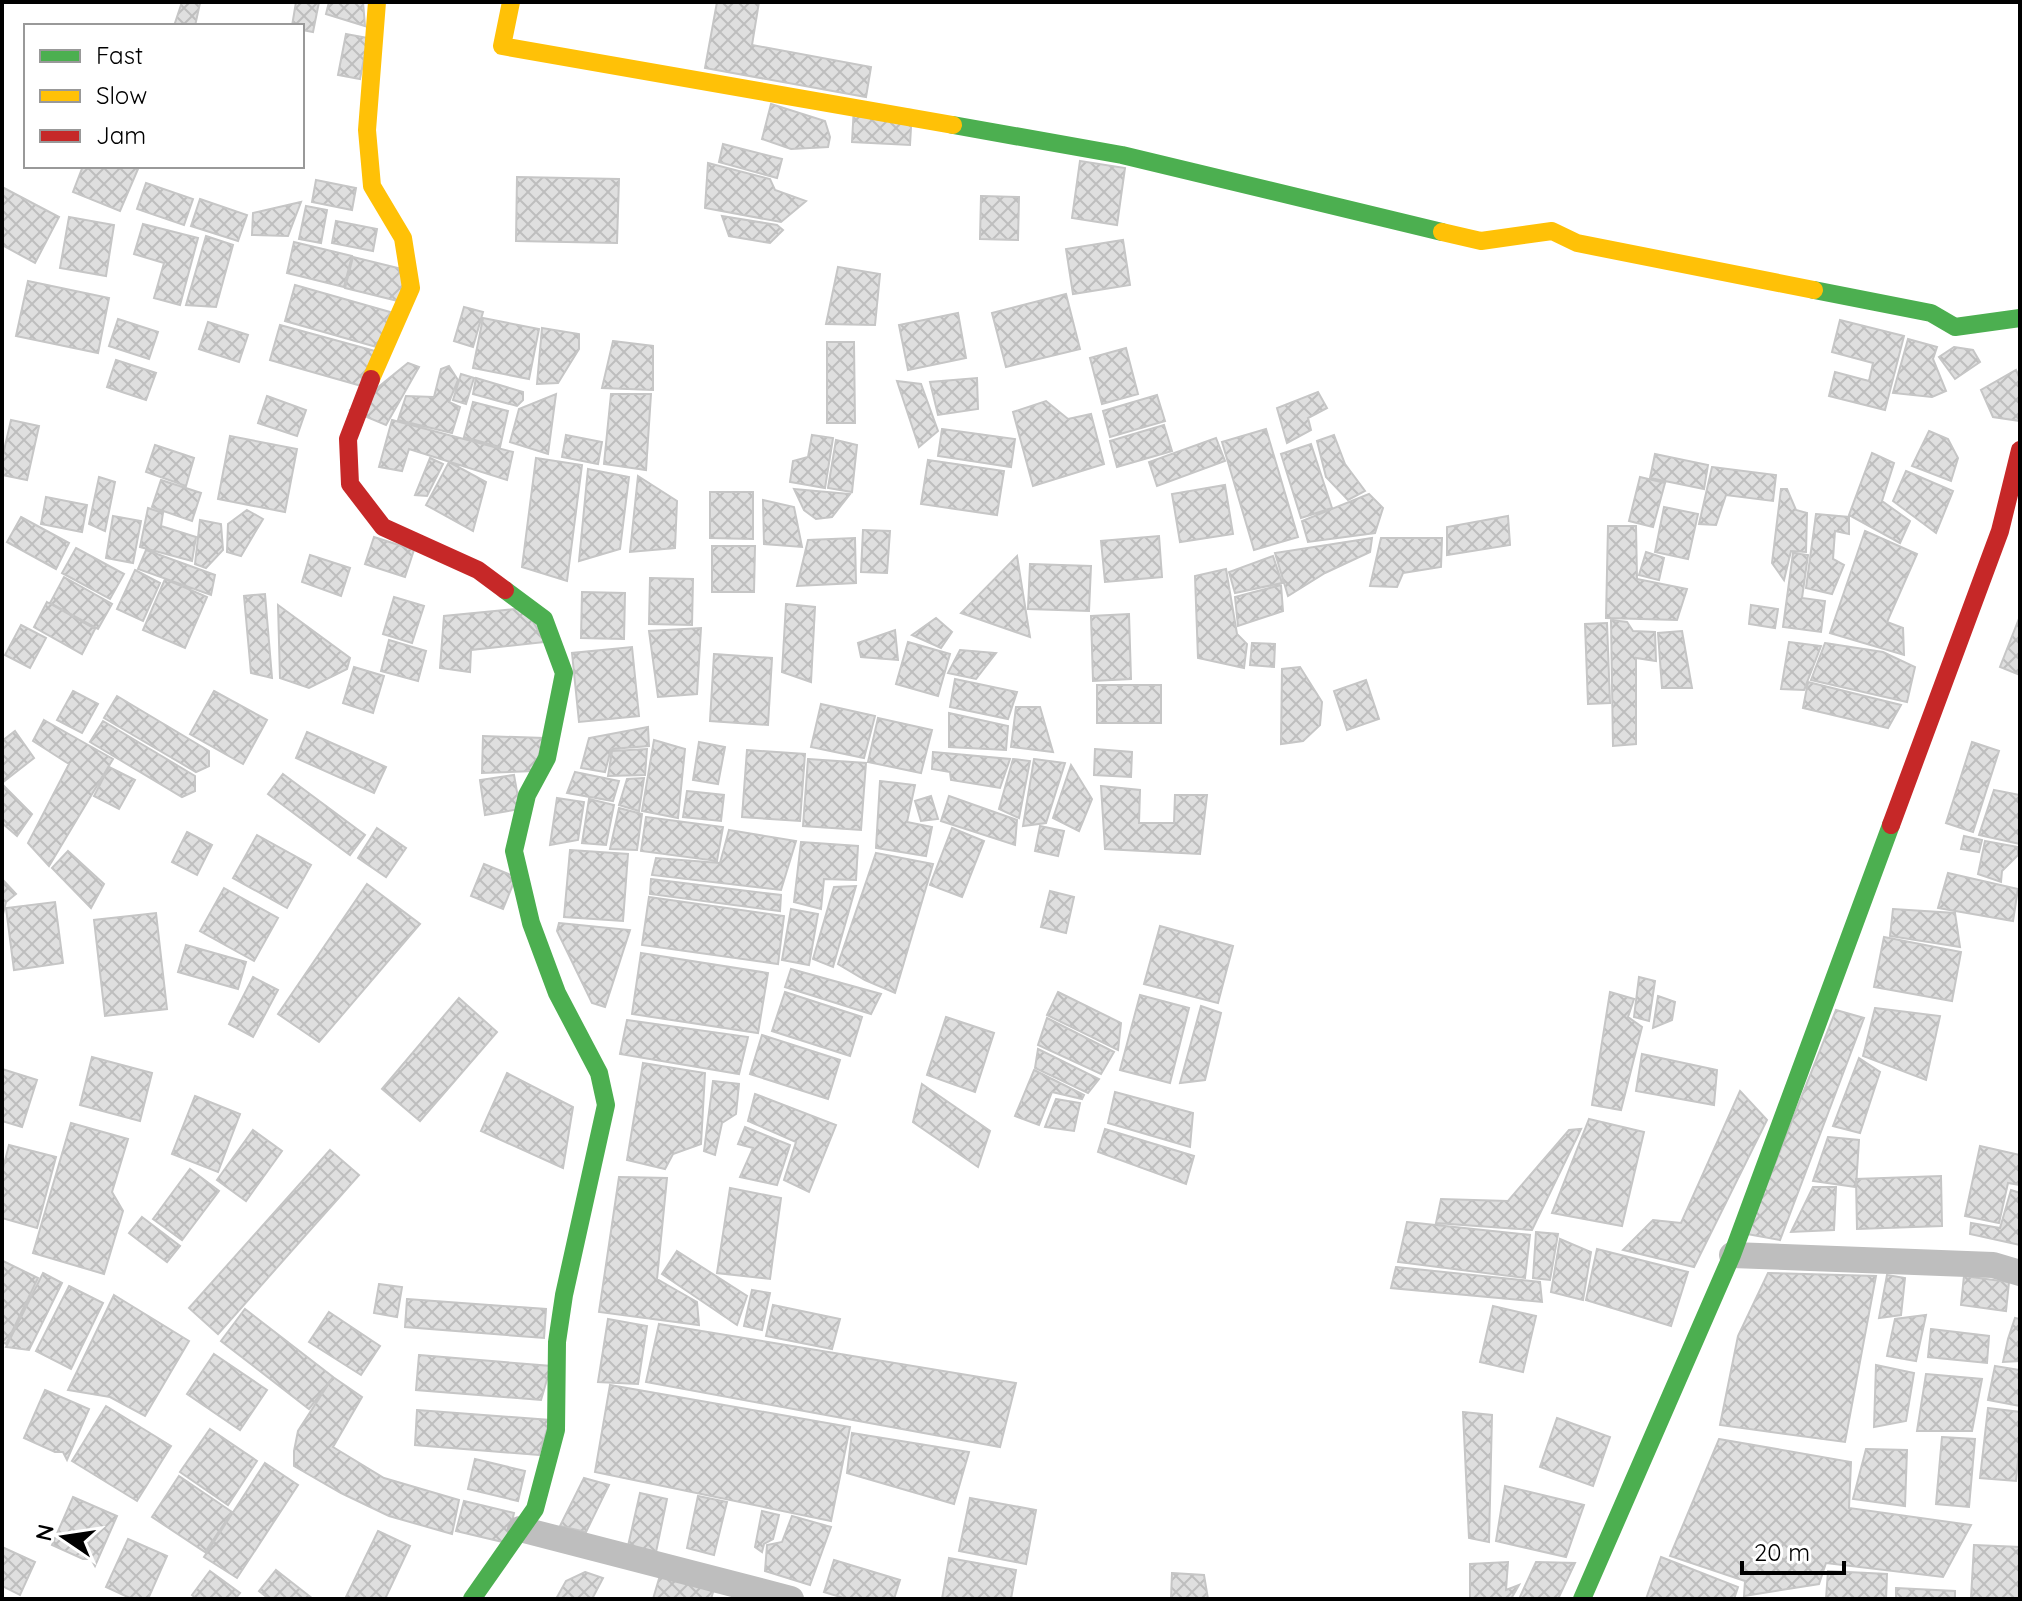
<svg xmlns="http://www.w3.org/2000/svg" width="2022" height="1601" font-family="Quicksand,sans-serif">
<style>
.building{fill:url(#building-cross-hatch);stroke:#c6c6c6;stroke-width:2}
.lines{fill:none;stroke-linecap:round;stroke-linejoin:round}
.street{stroke:#bebebe;stroke-width:26}
.fast{stroke:#4caf50;stroke-width:18}
.slow{stroke:#ffc107;stroke-width:18}
.jam{stroke:#c62828;stroke-width:18}
</style>
<defs>
<pattern id="building-cross-hatch" width="8" height="8" patternUnits="userSpaceOnUse" patternTransform="scale(2)"><rect width="8" height="8" fill="#dfdfdf"/><path d="M0 0l8 8M0 8l8-8" fill="none" stroke="#bebebe"/></pattern>
</defs>
<rect width="100%" height="100%" fill="#fff"/>
<path class="building" d="M182,2L200,3L195,26H174Z
M296,2H319L313,32L302,30V26H292Z
M329,2H363L365,26L326,14Z
M717,2H759L752,45L871,67L866,97L705,68Z
M346,34L368,38L360,79L338,75Z
M771,104L825,121L830,137L828,147L791,149L762,139Z
M854,106L912,110L910,145L852,142Z
M723,144L782,159L777,178L719,162Z
M1080,161L1125,168L1117,225L1072,218Z
M708,163L770,179L775,190L806,201L781,222L705,208Z
M83,166H131L138,169L120,211L73,192Z
M517,177L619,179L617,243L516,241Z
M316,180L356,188L352,210L312,202Z
M146,183L193,199L184,225L137,209Z
M2,187L59,217L35,263L2,245Z
M981,196L1019,197L1018,240L980,239Z
M200,199L247,215L238,241L191,226Z
M301,202L288,236L252,235L253,213Z
M306,206L327,210L321,243L299,239Z
M722,216L777,225L783,230L770,243L729,236Z
M69,217L114,225L106,276L60,268Z
M336,221L377,229L373,251L332,243Z
M143,224L198,238L180,305L154,298L164,263L134,254Z
M206,236L233,245L216,307L186,305Z
M1123,240L1130,285L1073,294L1066,249Z
M294,242L352,256L344,287L287,273Z
M353,257L410,271L402,302L345,288Z
M838,267L880,274L875,325L826,324Z
M28,281L109,298L98,353L16,336Z
M295,285L390,312L380,348L285,321Z
M1066,294L1080,349L1006,367L992,313Z
M464,307L483,312L473,347L454,341Z
M958,313L966,358L908,370L899,325Z
M483,318L539,329L529,379L473,368Z
M118,319L158,332L149,359L109,346Z
M1840,320L1904,336L1885,410L1829,396L1835,372L1869,381L1873,363L1832,352Z
M208,322L248,335L239,362L199,349Z
M280,325L375,351L365,387L270,360Z
M542,328L579,334V349L558,383L537,384Z
M1908,339L1937,347L1933,359L1946,391L1932,397L1893,393Z
M613,341L653,346V390L602,388Z
M827,342H854L855,423H827Z
M1954,347L1973,350L1980,362L1955,379L1939,357Z
M1126,348L1138,394L1102,404L1090,358Z
M116,360L156,373L146,400L107,387Z
M408,363L419,367L386,425L350,410Z
M449,366L458,380L449,402L460,407L452,433L398,420L406,396L434,397L441,369Z
M2016,370L2020,379V421L1993,417L1981,390Z
M461,374L474,378L466,404L453,400Z
M476,378L523,392V400L517,406L473,394Z
M977,378L978,409L938,415L930,382Z
M897,381L921,384L938,431L919,447Z
M1318,392L1327,408L1308,418L1311,430L1287,443L1277,408Z
M556,394L548,454L510,442L519,409Z
M611,394H651L646,470L604,464Z
M1157,395L1165,421L1110,437L1103,411Z
M267,396L306,410L297,436L258,423Z
M1046,401L1068,419L1091,414L1104,464L1033,486L1013,412Z
M473,402L508,411L500,447L464,437Z
M11,420L39,426L27,480L2,475V459Z
M392,420L513,452L507,480L409,449L402,471L379,467Z
M1164,425L1172,451L1117,467L1110,441Z
M942,429L1015,439L1011,467L938,456Z
M1266,429L1298,537L1254,550L1222,442Z
M1929,431L1948,439L1958,458L1951,481L1912,466Z
M566,435L602,442L598,464L562,457Z
M812,435L833,438L825,488L790,482L793,461L808,457Z
M1334,435L1345,464L1365,491L1348,500L1326,477L1317,441Z
M230,436L297,449L285,512L218,499Z
M1216,438L1225,461L1157,486L1149,462Z
M836,440L857,445L852,492L828,488Z
M1311,444L1332,508L1301,518L1281,454Z
M155,445L194,458L186,486L146,472Z
M1872,453L1894,463L1882,501L1910,521L1900,543L1849,515Z
M1655,454L1708,465L1704,489L1650,478Z
M430,458L443,464L427,496L415,495Z
M536,458L582,465L567,581L522,567Z
M928,460L1004,471L997,515L921,504Z
M449,462L486,482L473,531L426,505Z
M1712,467L1776,475L1773,501L1726,495L1716,525L1699,524Z
M588,469L629,477L620,549L579,561Z
M1906,471L1953,491L1936,533L1893,501Z
M638,476L677,501L675,548L630,552Z
M99,477L115,482L105,531L89,524Z
M1640,477L1665,483L1653,527L1629,521Z
M161,480L201,493L192,521L152,507Z
M1225,485L1233,534L1180,542L1172,494Z
M794,489L850,494L832,517L816,519L804,510Z
M1781,489H1787L1796,510L1807,513L1806,552L1791,551L1784,580L1772,563Z
M710,492H753V539L710,538Z
M1369,494L1383,508L1375,533L1308,542L1302,521Z
M46,497L87,505L82,532L41,524Z
M763,500L794,507L802,547L764,544Z
M1664,507L1698,514L1688,559L1655,552Z
M148,508L163,513L161,526L196,537L192,561L140,547Z
M247,510L263,519L241,556L227,552L228,524Z
M1816,514L1849,517V534L1835,531L1833,559L1844,565L1832,594L1806,588Z
M113,516L141,521L133,563L106,558Z
M1508,516L1510,545L1447,555V527Z
M21,517L69,543L56,569L7,542Z
M200,520L221,524L223,550L206,568L195,564Z
M1608,526H1636L1637,579L1687,589L1677,620L1606,618Z
M863,530L890,531L887,573L861,572Z
M1865,531L1917,554L1887,622L1903,628L1904,655L1830,633Z
M1159,536L1162,577L1105,582L1101,541Z
M374,537L414,550L405,577L365,564Z
M855,538L856,583L797,586L808,540Z
M1372,538L1370,552L1325,573L1288,596L1275,553Z
M1381,538H1442L1441,567L1403,573L1397,587L1370,586Z
M712,546H755L754,592H712Z
M76,548L124,574L110,599L62,573Z
M146,550L215,575L211,595L138,569Z
M1646,552L1664,558L1659,580L1639,575Z
M1793,553L1808,555L1802,598L1825,601L1821,632L1783,627Z
M310,555L350,568L341,596L302,582Z
M1017,556L1030,637L961,613Z
M1273,556L1282,583L1235,593L1229,572Z
M1030,564L1091,566L1089,611L1028,609Z
M1226,569L1237,634L1247,644L1244,668L1198,658L1195,576Z
M135,570L160,583L143,621L117,609Z
M64,577L112,604L98,629L50,603Z
M650,578L693,579L692,625L649,624Z
M165,579L207,597L185,648L143,630Z
M1281,585L1283,611L1238,626L1235,597Z
M582,592L625,593L624,639L581,638Z
M265,594L272,678L251,673L244,596Z
M394,597L424,606L412,643L383,634Z
M47,602L95,629L82,654L34,627Z
M786,604L815,607L811,682L782,672Z
M278,605L350,658L347,669L309,688L280,678Z
M1751,605L1778,609L1775,628L1749,624Z
M525,608L545,642L471,650L470,672L440,668L444,616Z
M1129,614L1131,679L1093,681L1091,616Z
M2020,616V675L2000,667Z
M936,618L952,632L941,648L912,635Z
M1611,620L1627,622L1633,631L1655,632L1656,661L1636,658V744L1613,746Z
M1607,623L1610,703L1588,704L1585,624Z
M21,625L46,638L30,668L5,655Z
M701,628L697,694L658,697L649,631Z
M895,630L898,660L861,657L858,643Z
M1682,631L1692,688H1662L1658,633Z
M389,640L426,651L418,681L381,671Z
M908,642L950,654L938,696L896,684Z
M1789,642L1821,646L1804,690L1781,689Z
M1252,643L1275,644L1274,667L1250,665Z
M1825,643L1883,652L1915,667L1907,702L1811,680Z
M632,647L639,716L579,722L572,653Z
M960,650L996,653L976,679L948,673Z
M714,654L772,658L768,725L710,721Z
M354,667L384,676L373,713L343,703Z
M1300,667L1322,702L1320,725L1303,741L1281,744L1282,669Z
M955,679L1017,692L1008,719L950,707Z
M1366,680L1379,719L1347,730L1334,691Z
M1808,682L1901,705L1888,728L1803,708Z
M1097,685H1161V723H1097Z
M73,691L98,704L82,733L57,720Z
M214,691L267,720L243,764L190,734Z
M117,696L209,751V766L196,772L104,718Z
M821,704L875,716L864,758L811,747Z
M1016,707H1040L1053,752L1011,747Z
M949,713L1008,726L1006,750L949,747Z
M878,718L932,730L921,773L868,762Z
M44,720L113,759L49,866L28,843L69,764L33,741Z
M103,721L195,776V791L182,797L90,742Z
M648,727L649,746L611,749L605,772L581,768L589,738Z
M15,731L34,758L2,783V741Z
M307,732L386,767L374,793L296,758Z
M483,736L544,738L534,771L482,773Z
M654,740L685,749L678,818L642,811Z
M699,742L725,747L718,784L693,780Z
M1972,742L1999,751L1973,832L1946,823Z
M647,749L645,775L608,776L612,751Z
M1095,749L1132,752L1131,777L1094,775Z
M747,750L805,754L800,821L742,817Z
M933,752L1010,759L1000,788L951,780L950,772L932,769Z
M808,759L866,763L861,830L803,826Z
M1013,759L1030,761L1019,818L999,809Z
M1034,759L1065,763L1046,823L1023,826Z
M1071,765L1092,799L1079,831L1053,818Z
M109,767L135,780L119,809L94,796Z
M575,772L619,781L613,801L567,793Z
M283,774L365,835L350,855L268,794Z
M514,775L520,809L485,815L480,780Z
M644,778L639,811L619,805L627,779Z
M880,781L915,785L907,822L932,827L926,856L876,848Z
M2,784L32,814L17,836L2,823Z
M1101,786L1140,790L1139,823H1174L1175,795H1207L1200,854L1105,849Z
M1994,790L2020,795V844L1979,835Z
M687,791L724,795L721,821L683,817Z
M931,796L938,819L921,821L915,801Z
M949,796L1017,820L1015,845L941,821Z
M557,798L584,802L578,840L550,845Z
M589,799L614,805L606,845L582,843Z
M619,808L642,814L637,850L610,849Z
M646,817L723,827L717,861L641,851Z
M1040,826L1064,831L1058,856L1035,851Z
M377,828L406,848L386,877L358,858Z
M952,828L984,841L962,897L930,885Z
M729,830L796,841L781,890L652,875L656,858L720,863Z
M187,832L212,845L197,875L172,862Z
M257,835L311,865L287,908L233,878Z
M1964,836L1982,840L1979,852L1961,849Z
M1985,841L2018,847V855L2002,871L2001,882L1978,874Z
M801,842L858,846L856,880L824,879L821,909L794,902Z
M570,850L628,854L623,921L564,917Z
M68,851L104,884L91,908L52,868Z
M876,853L933,864L895,993L865,980L838,964Z
M484,864L516,877L503,909L471,896Z
M1948,873L2018,889L2013,921L1938,908Z
M2,879L16,894L6,902L2,918Z
M651,879L781,895L780,911L650,894Z
M367,884L420,924L319,1042L278,1014Z
M856,886L833,967L813,959L834,887Z
M224,888L278,918L254,961L200,931Z
M1050,891L1074,897L1066,933L1041,927Z
M649,897L784,916L778,964L642,945Z
M55,902L63,963L14,970L6,908Z
M791,909L818,914L809,965L782,960Z
M1893,909L1955,913L1960,947L1890,936Z
M156,913L167,1009L105,1016L94,920Z
M559,923L630,930L605,1007L592,1003L557,931Z
M1160,926L1233,946L1218,1003L1144,984Z
M1884,937L1961,952L1952,1001L1874,987Z
M186,945L246,962L238,989L178,972Z
M641,953L768,973L758,1033L632,1014Z
M791,969L881,994L871,1014L785,987Z
M253,977L278,990L253,1037L229,1024Z
M1639,977L1655,981L1649,1021L1634,1017Z
M785,992L862,1017L850,1056L772,1031Z
M1058,992L1121,1023L1118,1050L1047,1015Z
M1610,992L1634,999L1628,1017L1642,1027L1621,1110L1592,1105Z
M1140,995L1189,1008L1170,1083L1120,1070Z
M1658,996L1675,1002L1672,1020L1653,1028Z
M459,998L497,1032L420,1121L382,1089Z
M1201,1006L1221,1013L1205,1080L1180,1083Z
M1875,1008L1940,1016L1926,1080L1863,1056Z
M1836,1010L1864,1018L1780,1240L1747,1234Z
M946,1017L994,1033L975,1092L927,1075Z
M1047,1018L1114,1052L1101,1074L1038,1045Z
M627,1020L748,1037L739,1074L620,1054Z
M762,1035L840,1060L828,1099L750,1074Z
M1038,1049L1099,1079L1088,1093L1035,1068Z
M1642,1054L1717,1070L1714,1105L1636,1091Z
M92,1057L152,1073L140,1121L80,1105Z
M1859,1058L1880,1072L1860,1133L1833,1126Z
M643,1063L705,1073L701,1144L673,1154L665,1169L627,1160Z
M2,1069L37,1080L22,1127L2,1121Z
M1034,1070L1084,1095L1082,1099L1052,1092L1039,1125L1015,1116Z
M507,1073L573,1107L563,1168L481,1131Z
M713,1081L739,1084L736,1114L722,1123L715,1155L704,1151Z
M922,1084L990,1131L978,1167L913,1122Z
M1740,1091L1767,1120L1694,1267L1623,1250L1653,1220L1681,1223Z
M1115,1092L1193,1113L1190,1147L1108,1123Z
M755,1094L836,1125L809,1192L784,1180L796,1142L748,1121Z
M195,1096L240,1114L218,1172L172,1154Z
M1056,1099L1080,1103L1074,1131L1045,1127Z
M1589,1119L1644,1132L1622,1226L1552,1213Z
M71,1123L128,1139L112,1192L123,1211L104,1274L33,1253Z
M745,1127L790,1145L777,1185L740,1177L753,1148L738,1144Z
M1105,1129L1194,1156L1186,1184L1098,1152Z
M1581,1129L1532,1230L1436,1223L1441,1199L1508,1201L1569,1130Z
M253,1130L282,1151L246,1201L217,1180Z
M1828,1137L1859,1140L1856,1187L1813,1181Z
M9,1145L56,1157L37,1228L2,1218V1172Z
M1980,1146L2020,1155V1185L2008,1183L1999,1223L1965,1216Z
M330,1150L359,1175L218,1334L189,1308Z
M190,1169L219,1191L182,1240L153,1219Z
M1941,1176L1942,1226L1857,1229L1856,1179Z
M619,1177L667,1178L657,1279L697,1302L699,1325L599,1312Z
M1813,1187H1836L1834,1230L1791,1232Z
M730,1188L781,1198L770,1279L717,1273Z
M2011,1190L2020,1193V1245L1970,1234L1971,1223L2000,1228Z
M142,1217L180,1246L167,1262L129,1233Z
M1407,1222L1530,1235L1525,1278L1398,1262Z
M1536,1232L1558,1234L1550,1280L1533,1278Z
M1560,1239L1591,1252L1583,1300L1551,1292Z
M1597,1249L1688,1272L1671,1326L1586,1300Z
M677,1251L747,1296L737,1325L662,1274Z
M3,1261L38,1278L6,1344L2,1342Z
M1396,1267L1540,1282L1542,1302L1391,1288Z
M43,1273L62,1283L29,1350L6,1347Z
M1768,1273L1876,1276L1845,1442L1720,1425L1738,1336Z
M1887,1275L1905,1278L1901,1315L1879,1318Z
M1964,1276L2009,1282L2006,1311L1961,1305Z
M379,1284L402,1287L397,1317L374,1313Z
M69,1286L103,1303L71,1369L36,1351Z
M752,1290L770,1293L762,1330L744,1326Z
M114,1295L189,1341L145,1416L110,1397L68,1390Z
M407,1299L546,1309L544,1338L405,1327Z
M773,1305L840,1319L832,1349L766,1336Z
M1493,1306L1536,1316L1523,1372L1480,1362Z
M245,1309L333,1377L309,1409L221,1341Z
M329,1312L380,1346L361,1375L309,1342Z
M1926,1315L1916,1361L1887,1356L1895,1319Z
M2015,1318L2020,1319V1361L2003,1362L2008,1339Z
M608,1319L647,1326L638,1384L598,1382Z
M659,1324L1016,1383L1000,1447L646,1382Z
M1931,1329L1989,1336L1987,1363L1928,1357Z
M214,1354L267,1390L240,1430L187,1394Z
M419,1355L551,1366L541,1400L416,1390Z
M1876,1365L1914,1373L1906,1421L1874,1427Z
M1995,1366L2020,1370V1406L1988,1400Z
M1926,1374L1982,1379L1972,1431H1917Z
M333,1377L362,1397L333,1447L384,1478L459,1500L452,1534L389,1516L341,1493L294,1466V1451L298,1431Z
M610,1385L850,1427L831,1521L595,1472Z
M45,1390L89,1409L67,1460L63,1452H55L24,1438Z
M106,1406L171,1446L137,1501L72,1461Z
M1988,1408L2020,1412V1440L2016,1481L1980,1478Z
M417,1410L550,1420L539,1455L415,1445Z
M1463,1412L1492,1415L1489,1542L1469,1538Z
M1557,1418L1610,1437L1593,1486L1540,1467Z
M210,1429L257,1461L228,1505L180,1472Z
M852,1433L969,1452L954,1504L847,1473Z
M1942,1437L1975,1439L1969,1507L1936,1504Z
M1719,1439L1851,1462L1849,1508L1971,1525L1943,1577L1826,1563L1819,1584L1744,1596L1745,1581L1670,1556Z
M1866,1449L1907,1450L1905,1506L1853,1499Z
M475,1459L525,1471L518,1501L468,1489Z
M265,1463L298,1485L237,1578L204,1557Z
M179,1476L232,1512L205,1552L152,1517Z
M584,1478L609,1485L586,1532L560,1526Z
M1505,1486L1584,1505L1566,1557L1496,1541Z
M640,1493L667,1499L656,1552L628,1546Z
M698,1496L727,1502L714,1555L687,1548Z
M73,1497L117,1516L95,1566L91,1559H83L52,1545Z
M970,1498L1036,1510L1026,1564L959,1551Z
M464,1501L514,1513L507,1543L456,1531Z
M762,1511L779,1515L773,1539L764,1544L762,1552L755,1547Z
M792,1516L831,1527L810,1585L765,1571L767,1545L782,1542Z
M378,1531L410,1546L385,1599H345Z
M128,1539L167,1556L148,1599H132L106,1587Z
M1974,1545L2020,1547V1599H1971Z
M2,1547L35,1562L20,1595L2,1586Z
M1661,1557L1738,1587L1734,1599H1646Z
M949,1558L1016,1570L1011,1599H942Z
M834,1560L900,1580L894,1599H847L824,1592Z
M1508,1562L1506,1590L1519,1585L1511,1599H1470V1564Z
M1536,1562L1575,1563L1558,1599H1519Z
M276,1570L313,1599H269L259,1591Z
M210,1571L240,1593L235,1599H197L192,1595Z
M1828,1571L1887,1574L1886,1599H1826Z
M585,1572L603,1578L592,1599H556L566,1581Z
M661,1572L714,1589L711,1599H653Z
M1172,1573L1204,1575L1208,1599H1171Z
M1896,1588L1955,1591V1599H1896Z"/>
<g class="lines">
<path class="street" d="M1732,1255L1993,1265L2020,1273
M520,1529L791,1599"/>
<path class="fast" d="M953,125L1122,155L1442,232
M1814,290L1931,313L1955,327L2020,318
M472,1599L535,1509L556,1430L557,1342L564,1295L606,1105L599,1073L557,993L531,923L514,851L527,795L547,758L564,673L544,619L505,590
M1582,1599L1732,1255L1891,825"/>
<path class="slow" d="M511,2L502,46L953,125
M1442,232L1481,241L1552,231L1577,243L1814,290
M371,379L411,288L403,238L372,186L367,130L377,2"/>
<path class="jam" d="M371,379L348,439L350,484L383,527L478,570L505,590
M1891,825L2000,531L2020,450"/>
</g>
<rect width="2022" height="1601" fill="none" stroke="#000000" stroke-width="8"/>
<rect x="24" y="24" width="280" height="144" fill="#ffffff" stroke="#999999" stroke-width="2"/>
<rect x="40" y="50" width="40" height="12" fill="#4caf50" stroke="#999999" stroke-width="2"/>
<text x="96" y="64" font-size="24" fill="#000000">Fast</text>
<rect x="40" y="90" width="40" height="12" fill="#ffc107" stroke="#999999" stroke-width="2"/>
<text x="96" y="104" font-size="24" fill="#000000">Slow</text>
<rect x="40" y="130" width="40" height="12" fill="#c62828" stroke="#999999" stroke-width="2"/>
<text x="96" y="144" font-size="24" fill="#000000">Jam</text>
<g transform="translate(64 1537) rotate(283)" stroke="#ffffff" stroke-width="6" paint-order="stroke">
<path d="M0-6L14 30L0 20L-14 30Z" fill="#000000"/>
<text y="-12" font-size="22" font-weight="bold" text-anchor="middle" fill="#000000">N</text>
</g>
<path d="M1742 1561v12h102v-12" fill="none" stroke="#000000" stroke-width="4"/>
<text x="1754" y="1561" font-size="24" fill="#000000" stroke="#ffffff" stroke-width="6" paint-order="stroke">20 m</text>
</svg>
